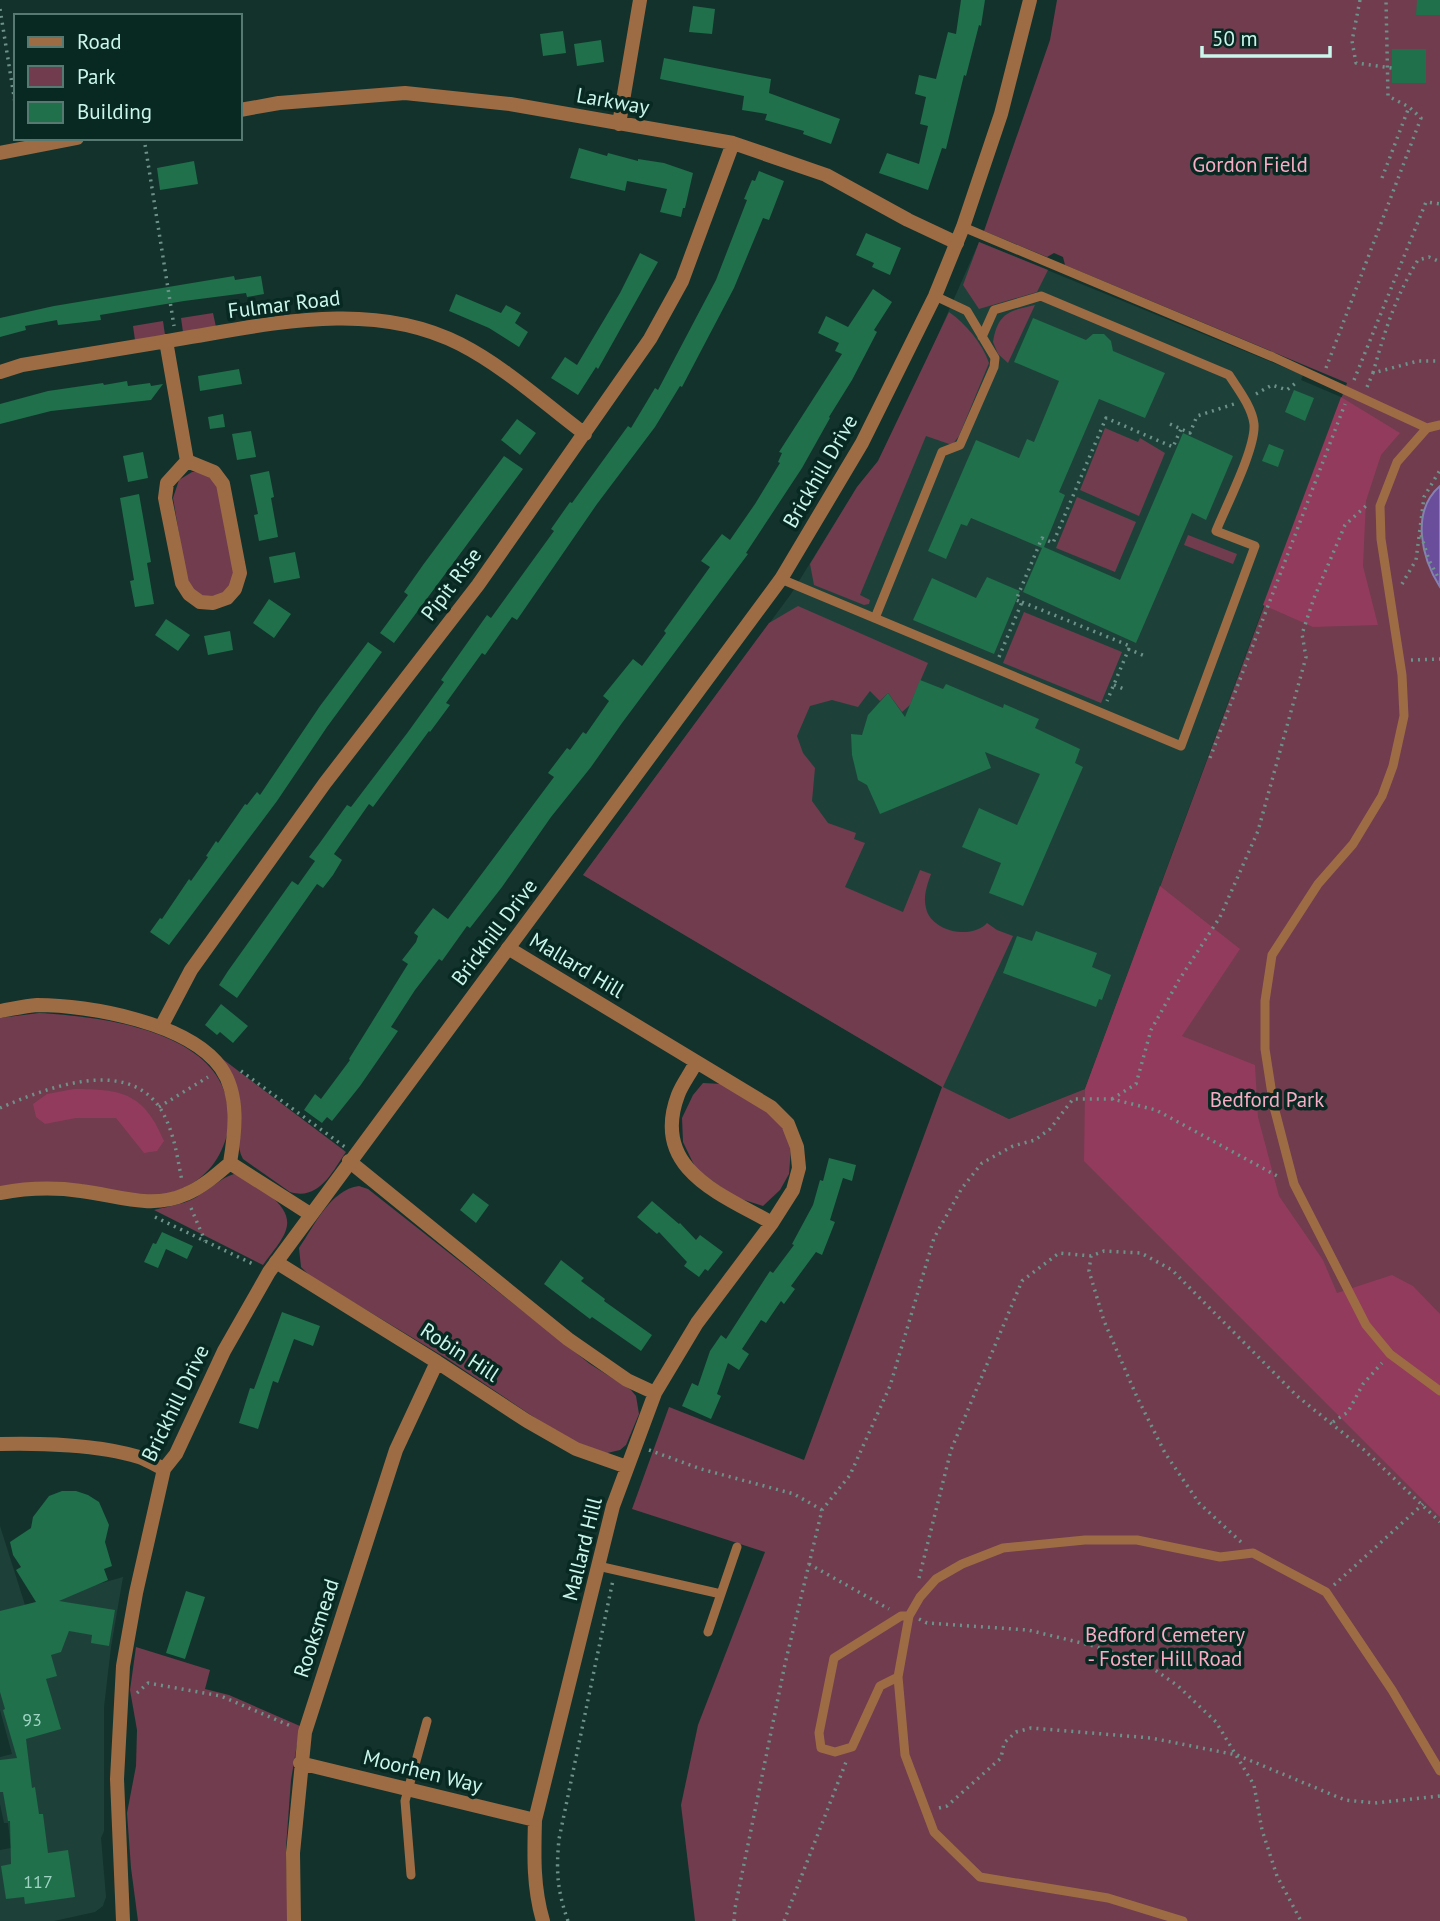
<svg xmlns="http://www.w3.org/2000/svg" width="1440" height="1921" font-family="'PT Sans',sans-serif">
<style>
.built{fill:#1d4139}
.green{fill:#703c4e}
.forest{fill:#923b5c}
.water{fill:#6a4d9b;stroke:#8780b3;stroke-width:2}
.building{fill:#1f704b}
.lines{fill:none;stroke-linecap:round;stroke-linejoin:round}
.path{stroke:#6c9289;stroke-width:3.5;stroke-dasharray:2 5;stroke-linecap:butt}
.service{stroke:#9d6c45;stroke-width:9}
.minor{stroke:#9d6c45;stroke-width:14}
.tertiary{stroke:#9d6c45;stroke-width:14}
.labels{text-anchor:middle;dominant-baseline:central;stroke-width:7;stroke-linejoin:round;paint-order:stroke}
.number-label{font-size:18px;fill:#9fd4c3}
.street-label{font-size:21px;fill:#caf6eb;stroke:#082822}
.park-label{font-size:21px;fill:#f8adc4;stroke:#082822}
</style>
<rect width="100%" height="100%" fill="#13322c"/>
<path class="built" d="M979,242L1303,375L1301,380L1341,397L1085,1089L1009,1119L942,1087L583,875L791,594L857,487L878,461L920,376Z
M0,1526L25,1605L123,1577L111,1647L104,1707V1831L101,1838L106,1897L103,1906L95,1912L54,1921H0V1850L11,1848L8,1823H4L0,1804V1757L12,1754L0,1710Z"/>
<path class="green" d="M1057,0H1440V1921H695L681,1805L698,1725L765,1552L632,1509L669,1407L804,1460L942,1087L583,875L769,623L798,606L928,663L910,705L902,712L888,693L880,701L870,691L858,707L832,700L810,706L797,736L803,753L815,768L812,801L828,823L856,833L854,839L865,843L845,887L903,912L920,870L931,874C927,885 923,897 926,908C931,932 972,940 987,923L997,930L1013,936L943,1087L1009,1119L1085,1089L1347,383L1065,265L1063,257L1054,253L1047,257L984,231L1050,40Z
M979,242L1048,270L1037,292L979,309L963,285Z
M1035,305L1008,363L998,354L993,342C998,313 1008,311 1035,305Z
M949,312C966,324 982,343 989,363L959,436L952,445L926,436L860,595L870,600L869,604L864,605L814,585L810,564L857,487L878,461Z
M213,313L216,327L183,332L181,318Z
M163,321L165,335L135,340L133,326Z
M1105,428L1138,442L1140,438L1165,453L1139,516L1080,490Z
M192,472C205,471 211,477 218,487L234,574L233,582L222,595L202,597L192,590L187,581L173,498L179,480Z
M1077,497L1136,522L1115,572L1056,548Z
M1188,535L1237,554L1233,564L1184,545Z
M1024,612L1122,652L1101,703L1003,663Z
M39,1013C96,1016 205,1029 225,1093C229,1106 231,1122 227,1135C219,1163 203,1181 176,1191C152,1200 126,1195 101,1193C68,1192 34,1190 0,1188V1018Z
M220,1057L346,1152C332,1172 319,1201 290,1192L243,1159C234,1143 243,1127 240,1110C237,1092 227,1074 220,1057Z
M703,1083L722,1084L773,1114L786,1130L791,1149L789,1174L780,1190L763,1206L735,1197L696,1169L683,1142L682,1118L693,1095Z
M234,1174C247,1177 256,1185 267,1193C303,1221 284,1236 263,1265L154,1210C170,1206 188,1204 201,1194C213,1187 221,1178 234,1174Z
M359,1186L368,1189L590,1364L631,1390L636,1396L639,1414L626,1445L620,1450L603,1454L568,1440L446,1358L310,1276L301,1267L299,1248C315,1225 330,1190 359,1186Z
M136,1647L210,1670L205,1689L229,1695L300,1726L291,1780L286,1847L288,1921H138L131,1868L127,1813L136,1766L137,1730L130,1690Z"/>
<path class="forest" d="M1341,397L1400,433L1381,455L1366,501L1363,566L1378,625L1313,627L1263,605Z
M1160,886L1240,949L1182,1036L1255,1065L1258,1117L1279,1196L1323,1260L1337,1293L1392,1275L1413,1286L1440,1314V1517L1084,1161L1085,1089Z
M74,1089C122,1089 144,1093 164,1141L157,1151L144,1153L116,1118H76L45,1124L36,1117L33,1104L47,1094Z"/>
<path class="water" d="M1440,486V587C1422,559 1410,512 1440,486Z"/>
<path class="building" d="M961,0H985L981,26L979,25L966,76L964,75L946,149L942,148L928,190L879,173L887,153L919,164L928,126L920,124L926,97L915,94L919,75L936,79L948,32L956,34Z
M1417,0H1440V15H1416Z
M693,6L715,9L712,34L689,32Z
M563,31L566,53L543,56L540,34Z
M601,40L604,62L577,66L574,44Z
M1392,49H1426V83H1392Z
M664,58L771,79L769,93L840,119L831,144L803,134L804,131L765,120L767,114L742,110L744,96L660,79Z
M579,148L607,156L608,153L638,161V159L664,163L693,173L685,208H683L681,217L660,212L667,189L627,181L625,191L570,178Z
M194,161L198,184L160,190L157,168Z
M759,171L784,181L769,220L763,218L734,288L682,387L680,386L655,427L597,504L517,620L512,617L485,655L482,653L446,703L450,705L430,732L429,731L373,807L369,804L334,854L342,860L333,875L323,888L317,884L237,998L219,985L228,971L292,881L298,885L315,861L309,857L319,844L347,805L351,807L408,732L444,682L441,680L487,615L491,618L554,531L551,529L570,502L572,503L628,426L631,428L655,388L658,390L716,280L747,200L744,199L752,180L755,181Z
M866,233L901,248L890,275L872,267L874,263L856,255Z
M640,253L658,262L598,369L596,367L578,395L551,378L565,357L577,365L620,293Z
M234,276L235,280L261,276L264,294L247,297L246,293L184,301L100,315L101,320L85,322L58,325L57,320L25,326L26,330L0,337V318L54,306Z
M873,289L892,302L874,330L877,332L852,380L829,417L830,418L802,468L746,553L748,554L622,723L591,767L551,817L502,887L470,928L467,926L442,961L439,959L415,990L391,1027L398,1031L360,1086L332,1121L327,1117L322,1123L304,1110L315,1094L321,1099L350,1060L349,1059L408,964L402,960L416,942L418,936L414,933L433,908L448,919L554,777L548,773L567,748L570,750L583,732L586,734L609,701L603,696L633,659L642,666L666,633L664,631L710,567L701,561L722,534L730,540L755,504L780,463L778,462L782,453L779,452L842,354L835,351L839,343L818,333L826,316L848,327Z
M456,294L501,313L506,305L521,313L515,323L528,332L519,347L489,328L449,311Z
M1033,318L1086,340L1093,334H1104L1111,341L1113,351L1165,373L1145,418L1099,399L1059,492L1065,495L1044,547L1120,580L1183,433L1233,456L1206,520L1192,513L1136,643L1023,592L1042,548L971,518L967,526L961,524L946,559L928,551L976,440L1019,458L1027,439L1034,442L1059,381L1014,362Z
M239,369L242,384L200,391L198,376Z
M127,381L128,386L150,383L151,386L163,384L151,400L51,411L0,424V404L48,391L103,383L104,385Z
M1294,390L1314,398L1305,421L1285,412Z
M223,414L225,427L210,429L208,417Z
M517,419L536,433L520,455L501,440Z
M251,431L256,457L237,460L232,434Z
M1269,444L1284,450L1278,467L1262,461Z
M143,452L148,478L128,482L123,456Z
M504,456L523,469L394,643L380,633L408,595L404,592L423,565Z
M269,471L274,497L271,498L278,537L259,541L254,515L258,514L250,475Z
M139,494L151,562L147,563L154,604L135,607L130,581L134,580L120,498Z
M295,552L300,578L274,583L269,557Z
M987,577L1020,591L994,654L913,620L932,578L976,598Z
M269,599L291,614L274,638L253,623Z
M166,619L190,635L178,651L155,635Z
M230,631L233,650L208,655L204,636Z
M368,642L382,652L327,727L277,801L169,945L150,932L160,918L162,919L189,879L191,881L208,857L206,856L216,841L218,843L245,804L247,805L257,792L260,795L320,706Z
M920,680L943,689L946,684L1003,708L1004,704L1039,719L1035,728L1080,749L1075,763L1083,767L1023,906L989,893L1001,863L962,847L979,808L1017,825L1040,774L985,752L991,768L880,814L867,785L858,780L852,755L851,734L862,735L868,715L888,693L905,717Z
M1036,931L1097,953L1092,967L1111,975L1102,1000L1099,999L1096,1007L1003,973L1017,936L1032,941Z
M221,1004L248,1026L233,1043L220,1032L217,1035L205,1025Z
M829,1158L856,1165L852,1181L843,1178L830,1220L835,1222L822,1255L816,1252L791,1286L795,1289L784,1304L781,1301L766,1323L761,1320L742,1349L749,1354L739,1370L728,1363L717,1394L721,1396L711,1419L682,1406L692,1383L698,1386L710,1351L721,1335L726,1339L770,1271L773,1273L794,1245L792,1244L813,1205L820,1180L823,1181Z
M473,1193L489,1205L476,1223L460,1210Z
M652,1201L679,1224L680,1223L696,1240L700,1235L723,1252L708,1271L705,1269L699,1277L684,1266L687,1262L659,1232L657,1234L637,1217Z
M162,1232L193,1246L187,1259L166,1249L158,1268L144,1262L153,1243L156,1244Z
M561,1260L584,1278L581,1281L605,1299L604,1301L652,1335L641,1351L592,1317L590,1319L544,1284Z
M282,1312L320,1326L313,1346L294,1339L278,1383L273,1381L258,1429L239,1423L250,1388L254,1389Z
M62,1491H76L88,1495L99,1502L109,1525L105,1542L112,1566L104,1569L108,1580L59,1601L115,1610L109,1646L91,1643L92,1635L69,1631L61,1652L51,1655L57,1676L46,1679L61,1729L26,1739L32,1788L35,1787L39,1814H43L48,1853L68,1850L75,1897L25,1904L24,1897L6,1899L1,1866L11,1864L10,1821H8L3,1792H0V1760L17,1758L3,1710L5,1709L0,1692V1611L36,1602L16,1570L21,1567L13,1555L10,1542L31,1528L33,1517L49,1496Z
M186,1591L205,1597L185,1659L166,1653Z"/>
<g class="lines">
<path class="path" d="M1360,0L1352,41L1356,63L1392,68
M0,9L16,109
M144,138L174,326
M1382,178L1409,107
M1326,368L1421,118L1409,107L1388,96L1386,0
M1373,373C1384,333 1396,295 1418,260L1429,257L1438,261L1440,264
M1354,380L1426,202L1440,204
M1367,387L1373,373L1418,361H1440
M1256,394L1272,385L1287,390L1298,381
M1170,424L1190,433L1197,416L1234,404
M1421,535L1429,560L1440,581
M1402,584L1416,560L1424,497L1440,470
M1022,602L1130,646L1107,701
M1128,649L1145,656
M999,657L1022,602L1016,600L1042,538L1053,543L1106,418L1173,447L1181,429
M1411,660L1440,659
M1114,685L1124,689
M1210,758L1345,404
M241,1071L345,1147
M1112,1099L1136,1084L1151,1030L1179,980L1220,917L1258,831L1306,657L1302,634L1314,598L1345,525L1368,504
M159,1107L208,1077
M0,1108C44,1089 125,1056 160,1108C174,1130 177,1156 182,1181
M191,1208L205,1241
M155,1217L255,1265
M1333,1422L1348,1412L1363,1384L1382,1363
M649,1450L701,1469L794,1494L822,1510
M1241,1542L1199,1503L1165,1453L1137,1397L1104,1321L1089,1271L1091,1256L1104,1251L1141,1253L1172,1270L1297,1396L1363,1449L1440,1522
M809,1564L889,1609
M919,1578L951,1450L1022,1281L1059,1253L1091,1256
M1334,1585L1423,1504
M919,1619L927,1623L1028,1630L1090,1645L1145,1663L1178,1686L1216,1722L1254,1785L1262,1830L1277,1876L1301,1921
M137,1693L148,1683L221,1696L293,1727
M939,1808L947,1806L1001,1758L1004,1743L1016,1732L1031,1728L1151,1738L1237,1755L1345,1800L1375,1803L1440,1796
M568,1921C557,1890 556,1871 559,1839L613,1580
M734,1921L735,1908L785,1664L822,1510L850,1475L890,1386L934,1238L962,1188L982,1163L1013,1146L1035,1140L1050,1129L1073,1099H1112L1156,1110L1279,1177
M784,1921L846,1762"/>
<path class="service" d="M963,227L1273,357L1427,428
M1440,425L1427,428L1397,462L1380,506L1381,539L1402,675L1404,716L1393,766L1382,796L1353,844L1318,884L1272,955L1265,1001V1049L1274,1107L1294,1184L1366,1325L1390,1354L1440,1391
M781,579L1181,746L1255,546L1216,531C1226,506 1256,448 1254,424C1252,407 1238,389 1229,375L1041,296L994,310L982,337
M875,618L942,452L960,445L994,367L995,358L967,311L935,296
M598,1566L721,1594
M909,1616H901L834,1658L819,1733L821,1748L835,1752L852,1747L880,1686L898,1677L909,1616L920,1597L936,1579L962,1564L1003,1548L1085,1540H1137L1220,1557L1253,1553L1326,1592L1392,1690L1440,1771
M708,1632L737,1547
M898,1677L905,1755L934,1832L980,1877L1108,1898L1183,1921
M411,1875L405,1801L427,1721"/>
<path class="minor" d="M240,110L279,103L405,93L510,104L733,143L826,175L908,220L957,243
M619,124L640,0
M0,153L77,138
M166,341L187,461L214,472L223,484L240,573L235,589L227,598L213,603L200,602L189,594L182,583L165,498L167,483L187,461
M0,372L22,365C75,356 127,348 179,339C271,324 372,299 460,344C505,367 545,404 585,434
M508,948L771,1107L788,1124L797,1147L799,1168L793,1190L772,1223L697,1323L655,1393L613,1506L535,1820C534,1855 533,1887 543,1921
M0,1011C12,1009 25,1006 37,1005C90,1005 189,1023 221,1068C240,1095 235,1133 230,1163
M161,1027L191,970L325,783L478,585L650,339L682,281L733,143
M696,1062C691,1073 682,1084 678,1095C650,1169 721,1194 772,1223
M349,1161L568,1339L627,1380L655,1393
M0,1193C27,1188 53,1187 81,1191C116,1195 151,1210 186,1194C203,1187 217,1174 230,1163L310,1214
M276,1262L437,1362L527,1421L576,1449L627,1467
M300,1763L535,1820
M294,1921L293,1853L305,1732L396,1450L437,1362"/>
<path class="tertiary" d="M0,1444C41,1443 99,1445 139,1457C147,1460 156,1465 164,1469
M123,1921L117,1779L123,1666L136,1593L164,1469L176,1454L224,1351L269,1272L781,579L862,443L935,296L963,227L1001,114L1030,0"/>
</g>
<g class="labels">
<g class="number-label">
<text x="32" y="1719">93</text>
<text x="38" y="1881">117</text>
</g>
<g class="street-label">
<text transform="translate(613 101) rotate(10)">Larkway</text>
<text transform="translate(284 304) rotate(-7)">Fulmar Road</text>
<text transform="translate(820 471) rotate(-60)">Brickhill Drive</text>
<text transform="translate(451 584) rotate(-53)">Pipit Rise</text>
<text transform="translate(494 932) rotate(-53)">Brickhill Drive</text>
<text transform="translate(577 965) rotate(31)">Mallard Hill</text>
<text transform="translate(460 1352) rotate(33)">Robin Hill</text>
<text transform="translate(175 1403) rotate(-64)">Brickhill Drive</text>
<text transform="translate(582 1549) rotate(-76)">Mallard Hill</text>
<text transform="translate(316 1628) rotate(-72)">Rooksmead</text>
<text transform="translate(423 1771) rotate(14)">Moorhen Way</text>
</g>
<g class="park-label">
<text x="1250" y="164">Gordon Field</text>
<text x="1267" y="1099">Bedford Park</text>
<text x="1165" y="1634">Bedford Cemetery<tspan x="1165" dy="24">- Foster Hill Road</tspan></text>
</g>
</g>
<rect x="14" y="14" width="228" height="126" fill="#082822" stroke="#567a72" stroke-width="2"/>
<rect x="28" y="37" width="35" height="10" fill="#9d6c45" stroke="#567a72" stroke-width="2"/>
<text x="77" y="49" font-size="21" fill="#caf6eb">Road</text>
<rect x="28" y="66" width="35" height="21" fill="#703c4e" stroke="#567a72" stroke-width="2"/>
<text x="77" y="84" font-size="21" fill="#caf6eb">Park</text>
<rect x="28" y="102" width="35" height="21" fill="#1f704b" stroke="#567a72" stroke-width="2"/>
<text x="77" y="119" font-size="21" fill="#caf6eb">Building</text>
<path d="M1202 46v10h128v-10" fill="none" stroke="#caf6eb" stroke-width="3.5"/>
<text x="1212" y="46" font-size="21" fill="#caf6eb" stroke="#082822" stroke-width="5" paint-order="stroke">50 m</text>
</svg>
